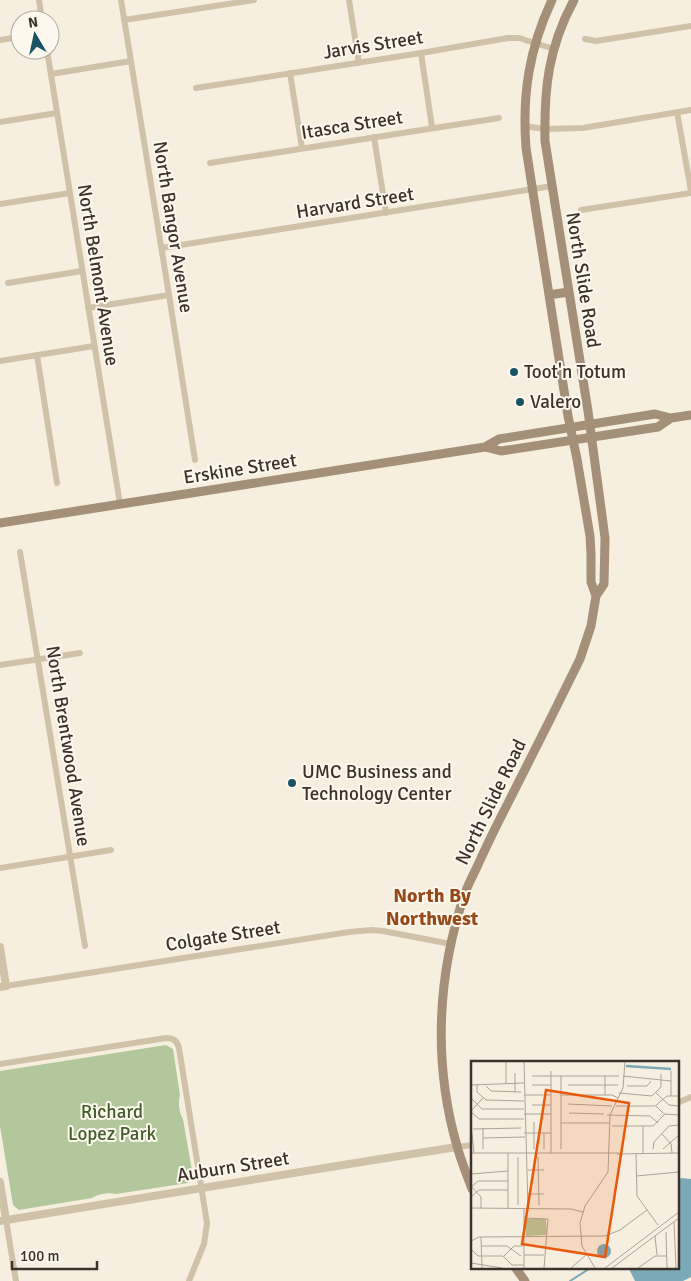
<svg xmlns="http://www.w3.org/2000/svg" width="691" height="1281" font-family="Signika,sans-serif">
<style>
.green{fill:#b2c79c}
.water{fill:#7aaab7}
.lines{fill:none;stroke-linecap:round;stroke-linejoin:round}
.stream{stroke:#7aaab7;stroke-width:2}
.minor{stroke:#d0c1a9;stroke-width:6}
.tertiary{stroke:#d0c1a9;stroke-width:8}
.secondary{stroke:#a49079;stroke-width:9}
.poi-dot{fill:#195364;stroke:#fcf8ed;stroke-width:2}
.labels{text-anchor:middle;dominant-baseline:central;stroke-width:4;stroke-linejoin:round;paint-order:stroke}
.street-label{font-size:19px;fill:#3c3229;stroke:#fcf8ed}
.poi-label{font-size:19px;fill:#3c3229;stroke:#fcf8ed;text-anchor:start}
.park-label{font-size:19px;fill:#425e2a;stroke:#fcf8ed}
.neighbourhood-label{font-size:20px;font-weight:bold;fill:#964a18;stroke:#fcf8ed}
.inset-river{fill:none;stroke:#7aaab7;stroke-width:2.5}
.inset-road{fill:none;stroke:#aca396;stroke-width:1}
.view{fill:#e8590c;fill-opacity:0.15;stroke:#e8590c;stroke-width:2.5}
.inset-edge{fill:none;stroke:#3c3229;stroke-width:2.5}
</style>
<rect width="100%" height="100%" fill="#f6efdf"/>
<path class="green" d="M166,1045L173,1049L180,1095C178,1102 179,1113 183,1119L193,1176L188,1183L116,1194C109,1192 98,1194 92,1198L19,1210L13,1205L0,1126V1071Z"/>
<path class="water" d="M682,1178L691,1179V1277L683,1281H635L628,1267H677V1180Z"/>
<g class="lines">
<path class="stream" d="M570,1281L592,1267"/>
<path class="minor" d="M39,0L42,20
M121,0L169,295L195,460
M349,0L359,63
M124,20L254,0
M585,39L596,41L691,26
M0,40L20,37
M47,50L120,504
M421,53L432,127
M290,73L302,148
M51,74L131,61
M196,88L421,53L508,38H519L554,49
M677,112L691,191
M0,122L57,113
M524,126L545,129L583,128L691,110
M374,137L386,213
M210,163L499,118
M0,204L70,193
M581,210L691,193
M162,248L552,186
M8,283L82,271
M88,308L169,295
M37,355L57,483
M0,361L94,346
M20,552L85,946
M0,665L80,653
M0,868L111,850
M6,986L349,932L372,930L383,931L451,944
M0,1064L166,1038C173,1038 177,1040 179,1048L207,1223L204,1244L189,1281
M677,1103L691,1097
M457,1147L472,1145
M6,1220L16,1281"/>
<path class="tertiary" d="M0,947L6,986L0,987
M0,1182L6,1220
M0,1221L380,1159L457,1147"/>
<path class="secondary" d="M552,0C529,49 522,95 526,148L568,416L577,459L590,536L591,554V582L596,596
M549,295L568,292
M485,447L501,451L658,427L671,418
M0,523L485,447L499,439L655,414L671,418L691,415
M472,1189C467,1175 461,1161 457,1146C433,1063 437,975 465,893C468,885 472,877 476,869C486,847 496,826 507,805C532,756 556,708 580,659L591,626L596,596L604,584L605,538L588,411L545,141C544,89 548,48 574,0
M515,1267L525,1281"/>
</g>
<g class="poi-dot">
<circle cx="514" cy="372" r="5"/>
<circle cx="520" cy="402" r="5"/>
<circle cx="292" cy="783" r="5"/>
</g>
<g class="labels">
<g class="street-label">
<text transform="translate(373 45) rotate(-9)">Jarvis Street</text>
<text transform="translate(352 125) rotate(-9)">Itasca Street</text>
<text transform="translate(355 203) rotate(-9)">Harvard Street</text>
<text transform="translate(173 227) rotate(81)">North Bangor Avenue</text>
<text transform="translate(98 275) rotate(81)">North Belmont Avenue</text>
<text transform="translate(583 280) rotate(81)">North Slide Road</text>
<text transform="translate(240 469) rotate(-9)">Erskine Street</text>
<text transform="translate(68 746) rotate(81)">North Brentwood Avenue</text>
<text transform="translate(491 802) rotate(-64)">North Slide Road</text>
<text transform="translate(223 936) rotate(-9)">Colgate Street</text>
<text transform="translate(233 1167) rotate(-9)">Auburn Street</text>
</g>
<g class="poi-label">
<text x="524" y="372">Toot'n Totum</text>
<text x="530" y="402">Valero</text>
<text x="302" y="772">UMC Business and<tspan x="302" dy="22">Technology Center</tspan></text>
</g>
<g class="park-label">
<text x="112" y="1112">Richard<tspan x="112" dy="22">Lopez Park</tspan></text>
</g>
<g class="neighbourhood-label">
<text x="432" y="895">North By<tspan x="432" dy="23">Northwest</tspan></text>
</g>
</g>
<g transform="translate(471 1061)">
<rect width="208" height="208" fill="#f6efdf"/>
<path d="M54,158H75L76,174L55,175Z" fill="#b2c79c"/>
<path d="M126 190a7 7 0 1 1 14 0a7 7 0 1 1-14 0Z" fill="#7aaab7"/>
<path class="inset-river" d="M155,5L200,8"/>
<path class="inset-road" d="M35,0V22M53,0L57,148M80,10V92M61,15H148M90,15V88M152,15L200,20M0,24L53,22M6,24V31L15,39L53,40M61,24H80M97,24H147M15,25L20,30L50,31M156,25H176L180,20M44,31V12M148,32L181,35L190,26V13M185,32L198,44L208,45M53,34H80M90,34H141L147,37M134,34V15M200,35V10M0,37L11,48H53M97,43L141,45M61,44H80M145,45H184L196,35H208M185,45L193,53L208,54M0,50L12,37M0,51L8,58H53M98,52L133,53M53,53H80M136,54L179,55L187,62M63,61V88M90,62H138M0,64L3,92M141,65H182L194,53M172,65V92M12,67V88M2,68L50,67M53,72H80M191,73L200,83L201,92M12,77L54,76M73,88V72M182,88L183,81L198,65L208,64M192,88L208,74M0,92H148M37,92V147M165,92L166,135L187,164M146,93L208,92M67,96L68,144M57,109H73M0,113L37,110M165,115L208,111M0,125L10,136V147M0,126L7,120H37M57,133H73M0,136L8,129H37M47,144V96M0,147L100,148L112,151M53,147V207M53,157L77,158L73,207M203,161L205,207M195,171L196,207M184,175L186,194M10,176L11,207M0,180L8,176L134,175L149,169L176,149M11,185H36L50,195M0,188L7,195H32L41,204H53M53,194H73M33,195L43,185H53M0,202L31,207M100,207L115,194M124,207L111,185L109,162L114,145L137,111L139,54L152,27L154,0M134,207L208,151M141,207L208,157M167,207L184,195H196"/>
<path class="view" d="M75,29L158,42L134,196L51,183Z"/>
<rect width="208" height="208" class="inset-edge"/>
</g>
<g transform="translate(35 35) rotate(351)"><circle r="24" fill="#fcf8ed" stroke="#afa99f"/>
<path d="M0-4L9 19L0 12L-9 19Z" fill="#195364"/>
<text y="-8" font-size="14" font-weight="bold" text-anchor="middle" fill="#3c3229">N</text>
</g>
<path d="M12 1261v8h85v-8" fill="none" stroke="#3c3229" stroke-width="2.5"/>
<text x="20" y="1261" font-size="15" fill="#3c3229" stroke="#fcf8ed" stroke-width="4" paint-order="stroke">100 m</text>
</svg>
